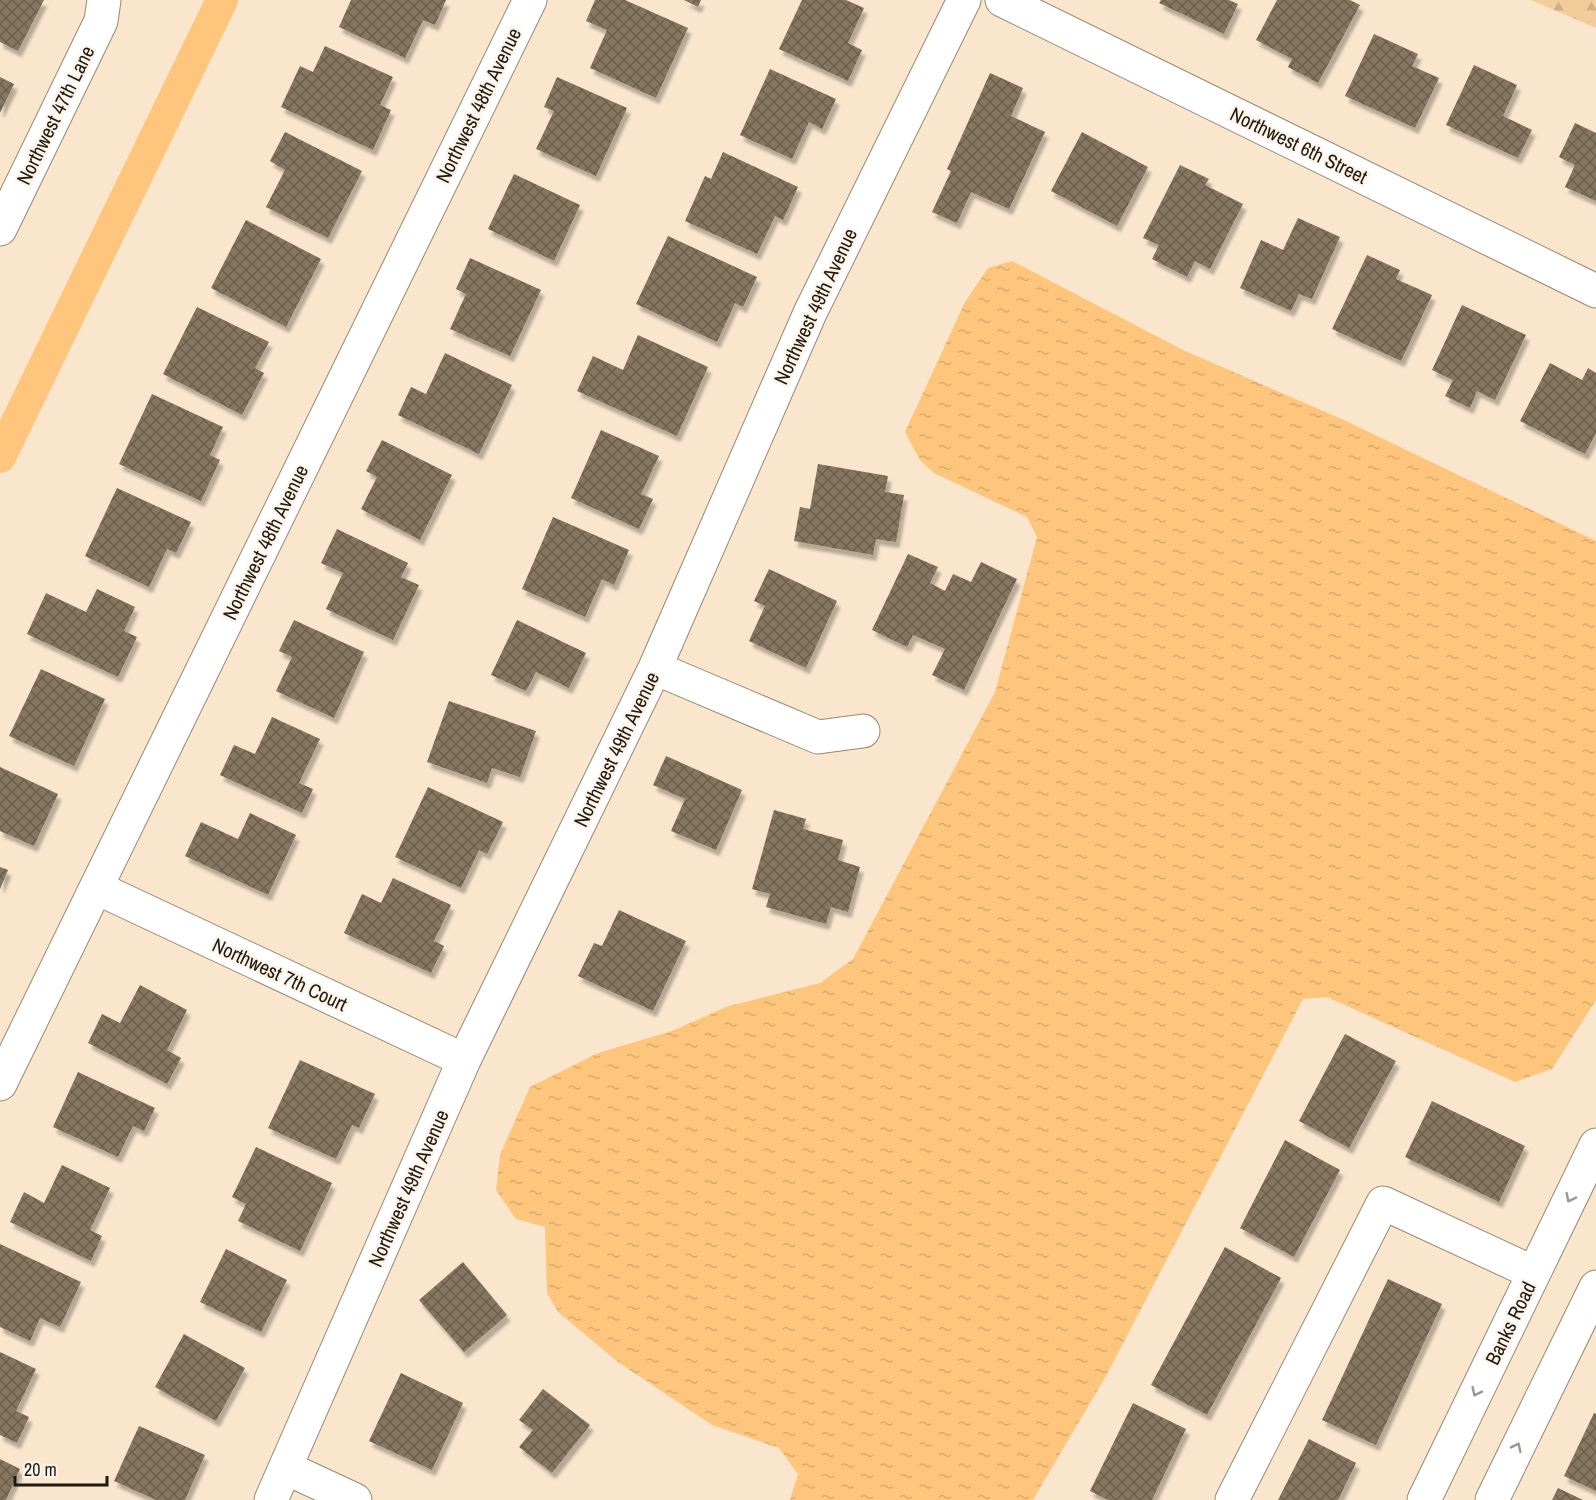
<svg xmlns="http://www.w3.org/2000/svg" width="1596" height="1500" font-family="'Archivo Narrow',sans-serif">
<style>
.forest{fill:url(#forest-firs)}
.water{fill:url(#water-ripples)}
.lines{fill:none;stroke-linecap:round;stroke-linejoin:round}
.canal{stroke:#fdc67c;stroke-width:32}
.building{fill:url(#building-cross-hatch);filter:url(#shadow)}
.minor-casing{stroke:#998871;stroke-width:35}
.minor{stroke:#fff;stroke-width:33}
.oneway{stroke:#9b9893}
.labels{text-anchor:middle;dominant-baseline:central;stroke-width:5;stroke-linejoin:round;paint-order:stroke}
.street-label{font-size:20px;fill:#201910;stroke:#fdf5eb}
</style>
<defs>
<pattern id="forest-firs" width="22" height="20" patternUnits="userSpaceOnUse" patternTransform="scale(1.5)"><rect width="22" height="20" fill="#f3cc9b"/><path d="M5 1l3.5 6h-7zM16 11l3.5 6h-7z" fill="#d0af84"/></pattern>
<pattern id="water-ripples" width="26" height="14" patternUnits="userSpaceOnUse" patternTransform="scale(1.5)"><rect width="26" height="14" fill="#fdc67c"/><path d="M2 4q2-2 4 0t4 0M15 11q2-2 4 0t4 0" fill="none" stroke="#d9aa6a"/></pattern>
<pattern id="building-cross-hatch" width="8" height="8" patternUnits="userSpaceOnUse" patternTransform="scale(1.5)"><rect width="8" height="8" fill="#86755f"/><path d="M0 0l8 8M0 8l8-8" fill="none" stroke="#6d5f4d"/></pattern>
<filter id="shadow"><feDropShadow dx="3.5" dy="6" stdDeviation="1.5" flood-color="#0004"/></filter>
</defs>
<rect width="100%" height="100%" fill="#f9e6cd"/>
<path class="forest" d="M1531,0H1596V28Z"/>
<path class="water" d="M1012,261L1185,351L1344,420L1596,541V1000L1552,1069L1515,1082L1327,997L1303,999L1106,1376L1033,1500H790L798,1474L779,1448L712,1425L618,1362L558,1312L547,1293L545,1227L516,1219L496,1190L500,1155L530,1087L598,1053L672,1031L726,1007L820,983L853,959L995,692L1037,537L1027,517L934,473L920,460L905,432L965,302L988,268Z"/>
<g class="lines">
<path class="canal" d="M0,457L222,0"/>
</g>
<path class="building" d="M0,0H44L18,51L0,42Z
M351,0H446L435,25L423,20L405,58L339,27Z
M595,0H625L688,28L656,98L590,68L607,30L586,21Z
M684,0H701L698,7Z
M802,0H846L864,8L848,43L862,50L848,81L779,49Z
M1161,0H1229L1238,4L1224,34L1159,3Z
M1277,0H1350L1360,5L1318,83L1288,67L1292,59L1256,40Z
M1374,34L1418,54L1412,66L1439,78L1415,128L1345,96Z
M325,46L393,77L380,105L391,110L373,150L281,107L300,66L313,72Z
M1474,65L1517,85L1503,116L1532,130L1518,158L1446,125Z
M770,69L836,99L822,129L809,122L792,159L740,135Z
M990,73L1023,88L1011,116L1045,132L1009,209L971,192L957,223L932,212L951,171L947,169Z
M0,77L14,84L0,113Z
M557,77L627,108L596,176L536,149L554,111L544,107Z
M1575,123L1596,133V201L1565,187L1575,165L1559,157Z
M285,132L362,171L328,238L266,207L285,170L270,161Z
M1082,132L1148,167L1117,226L1051,191Z
M723,152L798,187L783,220L775,216L757,254L685,221L705,176L711,179Z
M1180,165L1209,179L1205,185L1243,204L1210,269L1195,261L1187,277L1152,259L1159,245L1143,238Z
M514,174L580,205L554,261L488,229Z
M1298,218L1340,237L1312,299L1299,294L1291,311L1240,288L1261,240L1283,250Z
M246,220L321,259L286,327L211,288Z
M668,236L757,277L743,307L735,303L717,342L636,304Z
M1367,255L1400,270L1396,279L1432,295L1401,361L1332,329Z
M470,258L541,290L510,356L450,329L466,294L456,289Z
M1462,305L1526,335L1495,400L1477,391L1470,408L1445,396L1453,380L1432,370Z
M197,307L269,342L255,368L264,373L242,415L163,374Z
M638,335L708,367L677,436L577,391L593,356L623,370Z
M445,353L512,385L479,454L398,415L411,387L426,394Z
M1550,363L1582,380L1588,368L1596,373V433L1585,454L1520,421Z
M152,394L223,427L210,455L220,460L201,501L119,464Z
M601,430L659,456L641,494L653,499L639,529L571,498Z
M382,440L452,475L420,540L361,509L377,477L366,471Z
M818,464L888,476L885,492L904,495L896,542L876,539L873,555L794,541L800,507L810,509Z
M117,488L191,522L176,553L167,549L149,587L85,556Z
M553,517L629,550L614,585L602,579L585,617L522,589Z
M337,529L408,563L401,577L419,585L393,640L326,609L343,573L321,563Z
M908,554L938,567L930,583L945,591L953,574L971,582L981,562L1017,579L964,690L932,675L945,649L913,635L907,647L872,630Z
M769,569L837,601L806,668L749,641L765,606L754,601Z
M97,589L135,607L124,631L137,637L118,677L27,634L46,593L86,612Z
M294,620L364,652L334,718L276,691L292,657L279,651Z
M517,620L586,653L569,688L536,672L526,691L491,675Z
M41,669L105,699L74,766L9,736Z
M449,701L536,731L520,777L492,768L487,783L427,762Z
M272,717L320,739L299,783L313,789L302,813L220,775L234,745L255,754Z
M666,756L742,790L716,850L671,831L685,799L653,785Z
M0,767L58,794L34,846L0,831Z
M428,787L503,822L487,854L479,850L461,888L395,857Z
M774,810L806,819L803,829L843,840L838,860L860,867L848,912L831,907L826,924L766,907L770,894L752,889Z
M250,813L296,835L268,895L185,856L201,822L238,839Z
M0,867L8,870L0,889Z
M393,878L451,905L434,941L444,946L431,973L344,933L362,894L381,903Z
M619,910L686,941L653,1011L578,976L594,943L602,946Z
M140,985L187,1010L167,1050L181,1058L167,1084L88,1043L102,1014L120,1023Z
M1345,1034L1396,1061L1349,1148L1299,1121Z
M300,1060L375,1094L359,1128L352,1125L336,1159L268,1128Z
M78,1072L155,1108L144,1131L133,1126L118,1157L53,1127Z
M1432,1101L1525,1146L1499,1202L1405,1157Z
M1285,1140L1340,1170L1294,1257L1240,1228Z
M256,1147L332,1183L300,1251L238,1221L246,1204L232,1197Z
M62,1165L110,1188L90,1230L102,1236L91,1261L10,1222L24,1192L44,1203Z
M0,1244L81,1282L60,1327L40,1318L30,1341L0,1327Z
M1225,1247L1281,1278L1207,1415L1151,1385Z
M226,1249L287,1280L261,1332L200,1302Z
M463,1262L507,1315L464,1352L419,1300Z
M1388,1279L1442,1304L1376,1445L1322,1420Z
M184,1334L245,1368L216,1421L155,1387Z
M0,1352L36,1369L16,1411L29,1417L17,1443L0,1435Z
M401,1373L463,1403L432,1470L369,1441Z
M543,1389L590,1425L552,1473L519,1447L533,1430L519,1420Z
M1133,1403L1186,1429L1152,1500H1108L1090,1491Z
M1594,1413L1596,1414V1491L1564,1476Z
M139,1426L205,1455L185,1500H156L114,1481Z
M1309,1439L1356,1463L1338,1500H1278Z
M0,1459L20,1469L6,1500H0Z
M1558,1488L1583,1500H1552Z"/>
<g class="lines">
<g class="minor-casing">
<path id="minor" d="M1002,0L1596,291
M0,229L101,21L104,0
M655,668L818,737L863,731
M97,888L464,1060
M0,1084L530,0
M286,1468L355,1500
M271,1500L464,1060L655,668L810,313L964,0
M1232,1500L1383,1203L1534,1273
M1424,1500L1596,1145
M1492,1500L1596,1287"/>
</g>
<use href="#minor" class="minor"/>
</g>
<defs><path id="oneway-chevron" d="M-2-3.5L2.5 0L-2 3.5" fill="none" stroke-width="1.6" stroke-linecap="round" stroke-linejoin="round" transform="scale(1.5)"/></defs>
<g class="oneway">
<use href="#oneway-chevron" transform="translate(1570 1198) rotate(116)"/>
<use href="#oneway-chevron" transform="translate(1476 1392) rotate(116)"/>
<use href="#oneway-chevron" transform="translate(1517 1447) rotate(-64)"/>
</g>
<g class="labels">
<g class="street-label">
<text transform="translate(478 105) rotate(-64)">Northwest 48th Avenue</text>
<text transform="translate(55 115) rotate(-64)">Northwest 47th Lane</text>
<text transform="translate(1299 145) rotate(26)">Northwest 6th Street</text>
<text transform="translate(815 306) rotate(-65)">Northwest 49th Avenue</text>
<text transform="translate(265 542) rotate(-64)">Northwest 48th Avenue</text>
<text transform="translate(616 749) rotate(-64)">Northwest 49th Avenue</text>
<text transform="translate(280 974) rotate(25)">Northwest 7th Court</text>
<text transform="translate(408 1188) rotate(-66)">Northwest 49th Avenue</text>
<text transform="translate(1510 1323) rotate(-64)">Banks Road</text>
</g>
</g>
<path d="M15 1476v9h92v-9" fill="none" stroke="#201910" stroke-width="3"/>
<text x="24" y="1476" font-size="18" fill="#201910" stroke="#fdf5eb" stroke-width="4.5" paint-order="stroke">20 m</text>
</svg>
